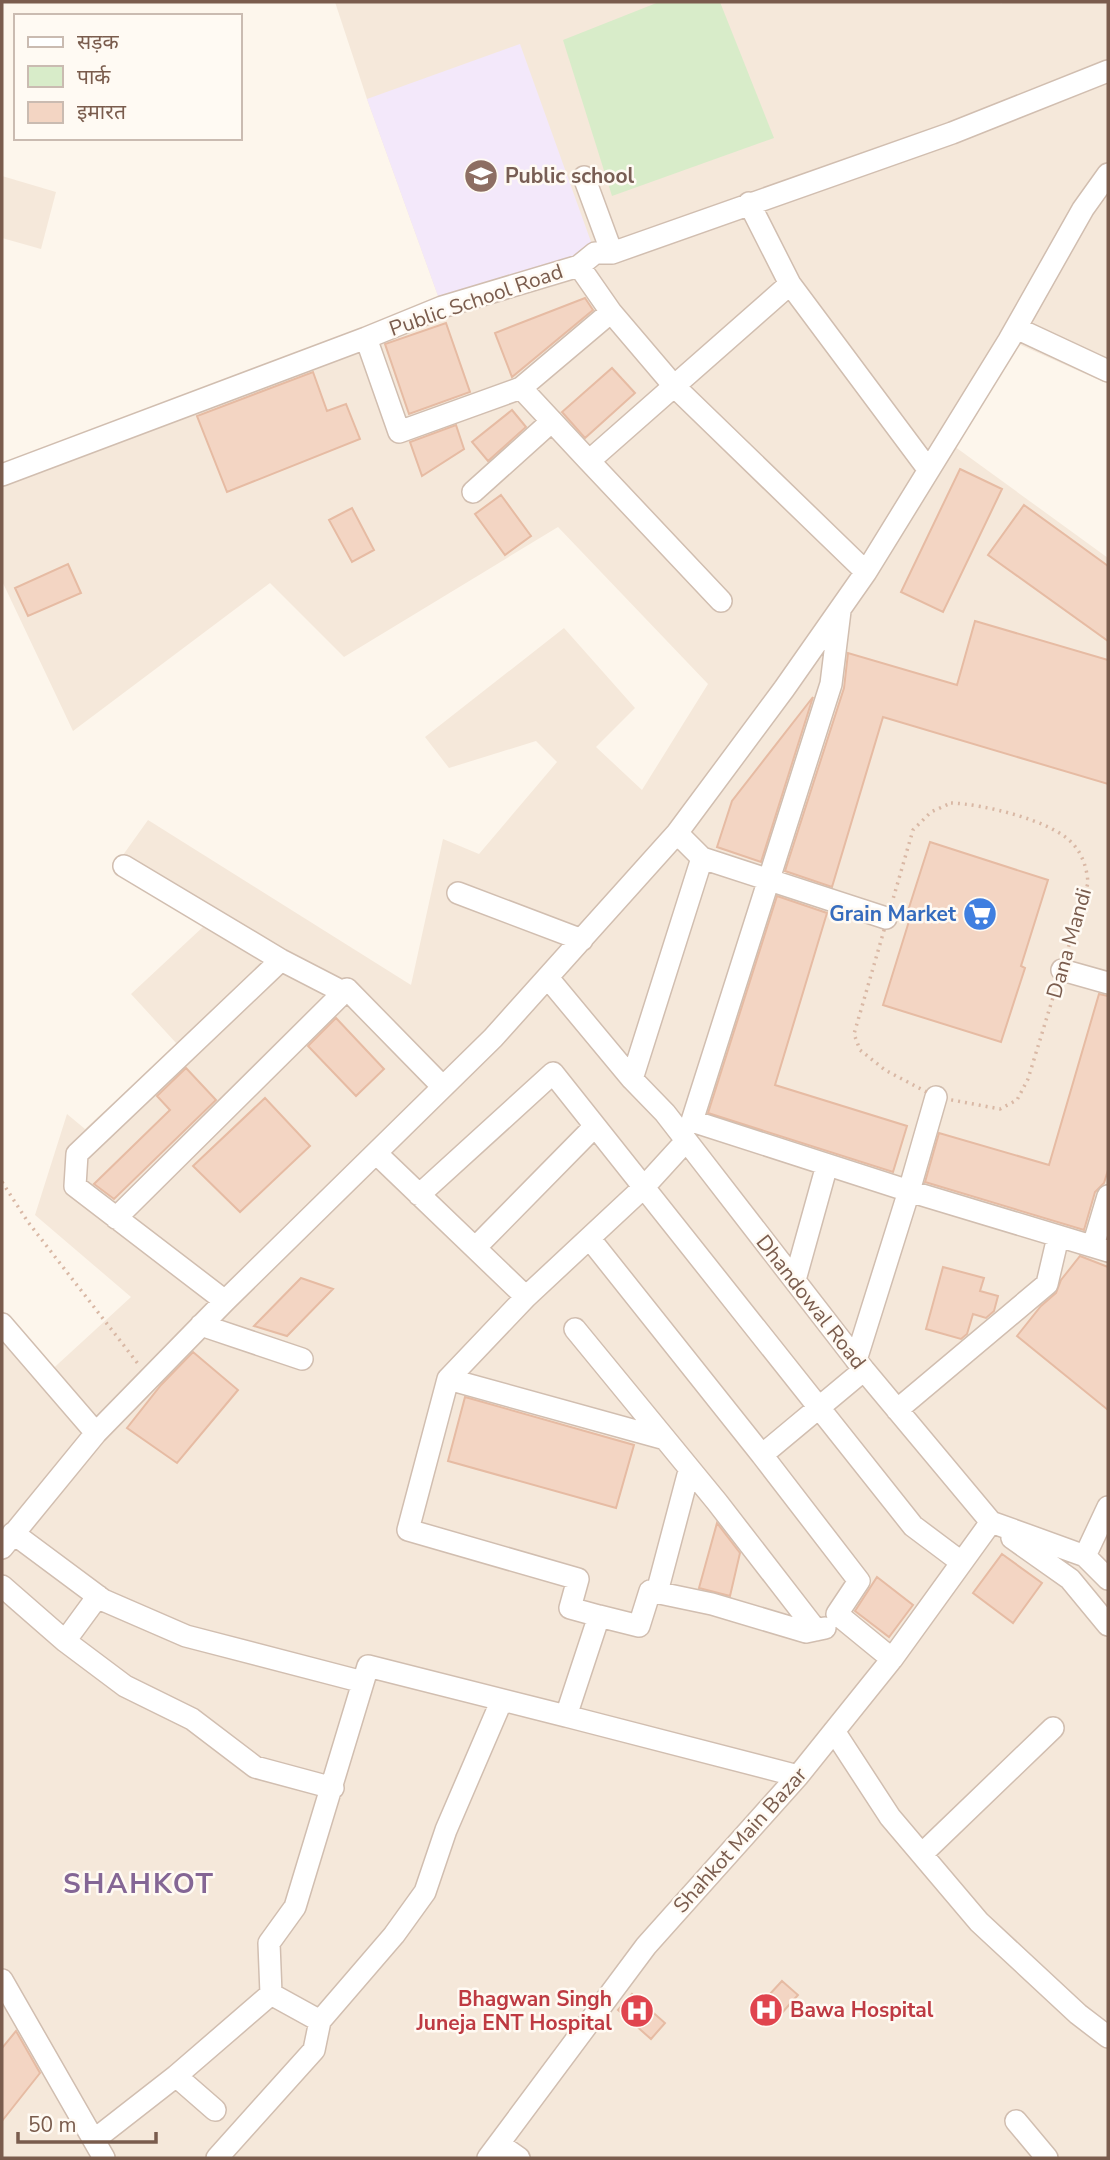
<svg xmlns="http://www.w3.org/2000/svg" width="1110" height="2160" font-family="'Nunito Sans','Noto Sans Devanagari',sans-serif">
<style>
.residential{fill:#f5e8da}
.education{fill:#f3e8fa}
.green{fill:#d8ecc9}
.building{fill:#f3d5c3;stroke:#e6bba3;stroke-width:2}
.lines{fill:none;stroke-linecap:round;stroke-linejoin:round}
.minor-casing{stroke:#d1beb0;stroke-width:24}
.path{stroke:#d9b8a5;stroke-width:3.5;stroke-dasharray:2 5;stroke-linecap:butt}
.minor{stroke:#fff;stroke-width:21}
.labels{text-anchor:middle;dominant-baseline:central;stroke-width:5;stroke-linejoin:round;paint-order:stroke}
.education-label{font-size:21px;font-weight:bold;fill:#785e54;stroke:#fffaf3;text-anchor:start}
.street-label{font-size:21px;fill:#7a5c4d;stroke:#fffaf3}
.shop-label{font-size:21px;font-weight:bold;fill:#366cbe;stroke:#fffaf3;text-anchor:end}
.health-label{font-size:21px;font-weight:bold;fill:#be3a42;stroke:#fffaf3;text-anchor:end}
.district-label{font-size:28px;font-weight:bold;letter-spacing:2px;fill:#846695;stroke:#fffaf3}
</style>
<rect width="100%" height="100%" fill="#fdf6ec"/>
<path class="residential" d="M335,2H1000L1001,4L1003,2H1108V384L1009,340L947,441L1108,558V2158H2V1321L46,1375L131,1297L35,1215L67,1114L85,1129L177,1044L131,994L204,926L113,869L148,820L411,985L443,839L479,854L557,762L536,741L449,768L425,737L564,628L635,708L596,747L642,790L708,684L558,527L344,657L270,583L73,731L2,581V475L442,307L367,99Z
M2,176L56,192L41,249L2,238Z"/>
<path class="education" d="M520,44L595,253L442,307L367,99Z"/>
<path class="green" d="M659,2H720L774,138L612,196L563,40Z"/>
<path class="building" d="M585,298L593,310L512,377L495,333Z
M446,323L470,392L409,414L385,344Z
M612,368L635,393L585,438L562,412Z
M313,372L327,411L346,404L360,439L227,492L197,416Z
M512,410L526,427L488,461L472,442Z
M456,425L464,449L422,476L410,442Z
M960,469L1002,489L943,612L901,592Z
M501,495L531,536L505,555L475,514Z
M1024,505L1108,566V641L988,555Z
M352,508L374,550L352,562L329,520Z
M68,564L81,593L28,616L15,588Z
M975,621L1108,660V784L883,717L832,887L785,871L844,688L848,653L957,685Z
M813,697L761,862L717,847L732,801Z
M930,842L1048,880L1021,966L1025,968L1001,1042L883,1005L910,918L906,917Z
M777,896L827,913L775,1085L907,1126L893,1172L708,1113Z
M1099,994L1108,996V1170L1104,1183L1095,1192L1084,1230L925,1182L939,1133L1049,1165Z
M336,1018L384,1069L356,1096L308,1046Z
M186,1068L216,1100L114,1199L94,1184L170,1110L157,1096Z
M265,1098L310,1146L240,1212L193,1166Z
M1080,1256L1108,1267V1410L1017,1336L1041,1306L1056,1293L1061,1280Z
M943,1267L984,1278L980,1291L998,1296L994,1311L986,1318L973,1314L967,1334L961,1339L926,1329Z
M301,1278L333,1289L287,1336L254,1326Z
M193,1352L238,1390L177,1463L127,1428L161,1385Z
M465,1397L634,1445L616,1508L448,1461Z
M717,1523L740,1553L730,1596L699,1588Z
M1002,1554L1042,1583L1013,1623L973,1593Z
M877,1577L913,1605L889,1637L855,1611Z
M782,1981L798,1995L771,2025L755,2010Z
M632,1994L665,2023L651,2039L618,2010Z
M16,2031L40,2073L2,2121V2048Z"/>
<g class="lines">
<g class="minor-casing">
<path id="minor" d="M584,177L612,253
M749,203L790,284L928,469
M579,266L611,312L674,386L866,572
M611,312L521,388L589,461L790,284
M1016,328L1108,371
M366,338L399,432L521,388
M589,461L721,601
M2,475L366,338L442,307L579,266L595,253H612L952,133L1108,71
M473,492L552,421
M840,611L831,684L692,1121L909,1191L936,1097
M677,833L702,858L886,918
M124,866L281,960L343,992
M458,893L582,940
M1062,970L1108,983
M548,978L632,1079L665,1113L864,1370L991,1522L1085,1556L1108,1579
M632,1079L702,858
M686,1141L644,1187L526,1297L448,1379L408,1530L578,1579L570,1608L599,1616L566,1716L798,1776
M377,1154L526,1297
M419,1195L553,1073L913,1526L961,1562
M116,1218L347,989L443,1087
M590,1239L762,1455
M1093,1246L1108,1196
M475,1248L595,1126
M795,1280L827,1165
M225,1301L75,1186L77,1154L281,960
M2,1324L96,1433
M201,1325L302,1359
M575,1329L717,1502L816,1630
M856,1360L909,1191L1108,1251
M864,1370L762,1455L859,1581L837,1614L892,1659
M448,1379L665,1439
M897,1410L1047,1284L1058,1237
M13,1533L103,1600L186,1636L363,1682
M1012,1538L1070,1579L1108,1625
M2,1548L96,1433L225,1301L493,1038L677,833L784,689L866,572L1009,340L1083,209L1108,174
M1085,1556L1108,1507
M2,1586L65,1641L125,1686L192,1719L255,1767L333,1788
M657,1592L689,1471
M599,1616L639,1626L650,1591L712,1604L806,1632L825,1628
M65,1641L98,1596
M834,1731L890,1817L979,1922L1078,2014L1108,2037
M922,1854L1053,1728
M2,1980L104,2158
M271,1994L269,1943L295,1907L368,1666L566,1716
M176,2076L215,2110
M1016,2121L1047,2158
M94,2140L176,2076L271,1994L320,2021L394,1935L425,1892L446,1830L501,1702
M499,2144L519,2158
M217,2158L314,2050L320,2021
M488,2158L646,1946L798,1776L892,1659L991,1522"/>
</g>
<path class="path" d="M951,803C982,804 1052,820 1073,844C1083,855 1087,869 1088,883L1028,1079L1017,1100L1000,1109L936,1097L885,1070L860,1050L854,1034L913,830L931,812Z
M2,1182L28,1222L139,1365"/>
<use href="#minor" class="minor"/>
</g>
<defs>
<g id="school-disc" transform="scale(1.75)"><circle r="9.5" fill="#8d6e63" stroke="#fffaf3"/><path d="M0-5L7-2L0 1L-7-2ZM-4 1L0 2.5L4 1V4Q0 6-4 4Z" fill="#fff"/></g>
<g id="supermarket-disc" transform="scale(1.75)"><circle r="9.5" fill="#3f7fe0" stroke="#fffaf3"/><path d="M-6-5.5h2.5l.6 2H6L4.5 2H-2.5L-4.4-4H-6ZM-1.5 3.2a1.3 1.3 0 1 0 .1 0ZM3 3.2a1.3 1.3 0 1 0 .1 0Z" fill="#fff"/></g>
<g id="hospital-disc" transform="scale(1.75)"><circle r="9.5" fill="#e0444e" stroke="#fffaf3"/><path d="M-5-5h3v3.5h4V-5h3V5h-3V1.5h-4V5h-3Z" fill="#fff"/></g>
</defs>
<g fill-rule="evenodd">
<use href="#school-disc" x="481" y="176"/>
<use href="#supermarket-disc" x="980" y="914"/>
<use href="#hospital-disc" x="766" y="2010"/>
<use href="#hospital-disc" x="637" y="2011"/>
</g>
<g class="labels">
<g class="education-label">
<text x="505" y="176">Public school</text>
</g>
<g class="street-label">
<text transform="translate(476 300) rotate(-19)">Public School Road</text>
<text transform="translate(1069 943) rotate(-74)">Dana Mandi</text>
<text transform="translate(811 1302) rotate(52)">Dhandowal Road</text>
<text transform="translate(740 1840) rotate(-48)">Shahkot Main Bazar</text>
</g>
<g class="shop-label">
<text x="956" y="914">Grain Market</text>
</g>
<g class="health-label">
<text x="612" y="1999">Bhagwan Singh<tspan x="612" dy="24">Juneja ENT Hospital</tspan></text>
<text x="790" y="2010" text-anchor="start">Bawa Hospital</text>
</g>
<g class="district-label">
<text x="139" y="1884">SHAHKOT</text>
</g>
</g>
<rect width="1110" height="2160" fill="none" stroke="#7a5c4d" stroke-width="7"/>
<rect x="14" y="14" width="228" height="126" fill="#fffaf3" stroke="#cabbb1" stroke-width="2"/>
<rect x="28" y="37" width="35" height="10" fill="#ffffff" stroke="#cabbb1" stroke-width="2"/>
<text x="77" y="49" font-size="21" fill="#7a5c4d">सड़क</text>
<rect x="28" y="66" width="35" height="21" fill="#d8ecc9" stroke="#cabbb1" stroke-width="2"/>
<text x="77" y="84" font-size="21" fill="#7a5c4d">पार्क</text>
<rect x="28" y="102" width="35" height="21" fill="#f3d5c3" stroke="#cabbb1" stroke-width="2"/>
<text x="77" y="119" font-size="21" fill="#7a5c4d">इमारत</text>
<path d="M18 2132v10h138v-10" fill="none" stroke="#7a5c4d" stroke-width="3.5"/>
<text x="28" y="2132" font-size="21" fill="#7a5c4d" stroke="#fffaf3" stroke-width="5" paint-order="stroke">50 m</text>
</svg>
